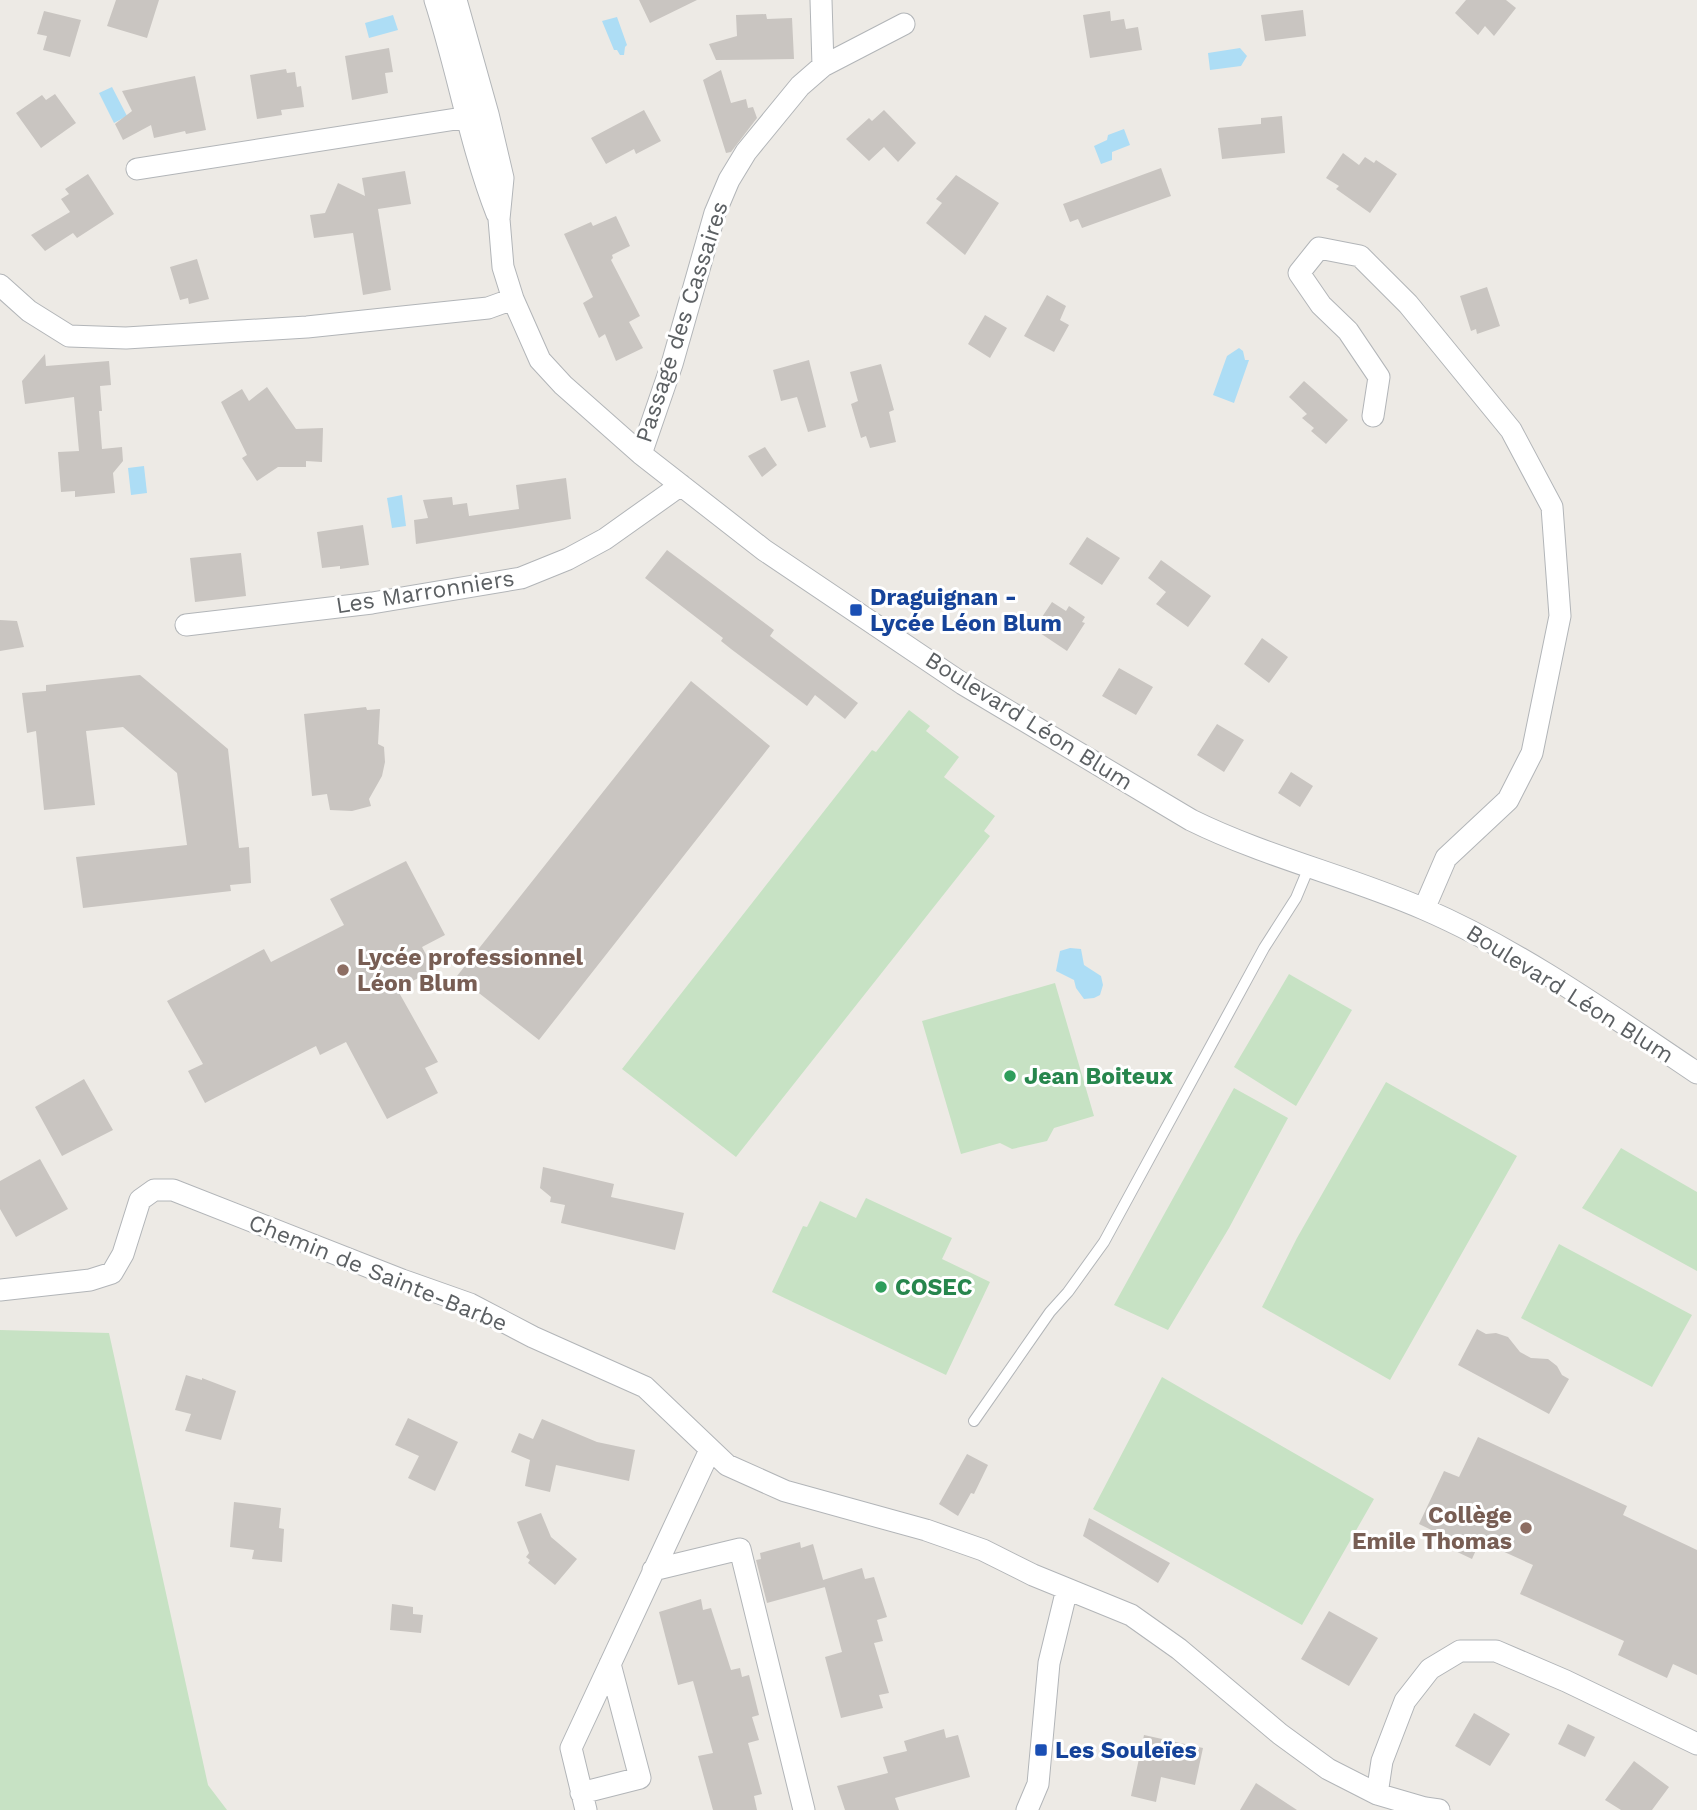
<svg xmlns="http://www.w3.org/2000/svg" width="1697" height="1810" font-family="'Work Sans',sans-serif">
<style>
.green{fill:#c7e2c4}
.water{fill:#adddf5}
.building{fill:#c9c5c1}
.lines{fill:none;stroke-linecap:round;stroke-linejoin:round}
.lane-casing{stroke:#b2b5b8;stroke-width:12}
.street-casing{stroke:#b2b5b8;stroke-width:23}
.lane{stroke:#fff;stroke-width:10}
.street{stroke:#fff;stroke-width:21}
.transit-dot{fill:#1a4fb4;stroke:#fff;stroke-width:2.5}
.education-dot{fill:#8d6e63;stroke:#fff;stroke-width:2.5}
.leisure-dot{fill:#2e9e5b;stroke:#fff;stroke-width:2.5}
.labels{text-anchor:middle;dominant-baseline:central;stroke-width:6;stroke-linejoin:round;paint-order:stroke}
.street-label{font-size:23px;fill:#5c6063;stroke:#fff}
.transit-label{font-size:23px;font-weight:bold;fill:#164399;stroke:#fff;text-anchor:start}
.education-label{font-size:23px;font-weight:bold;fill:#785e54;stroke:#fff;text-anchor:start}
.leisure-label{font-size:23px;font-weight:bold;fill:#27864d;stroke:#fff;text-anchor:start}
</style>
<rect width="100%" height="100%" fill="#edeae5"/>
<path class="green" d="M909,710L930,726L926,731L959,757L944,777L995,816L984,831L990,836L736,1157L622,1069L872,750L876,752Z
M1289,974L1352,1010L1296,1106L1234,1067Z
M1055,983L1094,1116L1054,1128L1047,1141L1012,1149L1000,1143L961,1154L922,1021Z
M1386,1082L1517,1156L1390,1380L1262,1307L1297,1238Z
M1234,1088L1288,1118L1229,1228L1168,1330L1114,1305Z
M1621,1148L1697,1192V1271L1582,1208Z
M866,1198L952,1238L942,1259L990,1282L946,1375L772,1292L803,1226L807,1227L820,1201L856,1218Z
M1559,1244L1692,1315L1652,1387L1521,1318Z
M0,1330L109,1333L208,1785L227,1810H0Z
M1162,1377L1374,1499L1302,1625L1093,1509Z"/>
<path class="water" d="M393,15L398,30L369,38L365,23Z
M617,17L627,45L625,47L624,55H620L617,50H614L602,21Z
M1240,48L1247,56L1241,66L1210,70L1208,53Z
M112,87L127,116L114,123L99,93Z
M1124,129L1130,145L1112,152V160L1101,164L1094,146L1107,140L1108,135Z
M1239,348L1243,351L1245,360H1249L1234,403L1213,395L1227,356Z
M144,466L147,493L131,495L128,468Z
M402,495L406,526L392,528L387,498Z
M1070,948L1081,949L1084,965L1101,976L1103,985L1100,995L1094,998L1084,999L1076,988L1074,980L1056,971L1060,951Z"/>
<path class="building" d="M116,0H159L147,38L107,26Z
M639,0H697L650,23Z
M1466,0H1506L1516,8L1494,36L1485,26L1478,35L1455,13Z
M1303,10L1306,36L1265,41L1261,15Z
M44,11L81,20L70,57L43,50L47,36L37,34Z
M1110,11L1111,21L1124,19L1126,29L1138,27L1142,50L1090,58L1083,15Z
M766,14L767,19L792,18L794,59L716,60L709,44L737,36L736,15Z
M389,48L393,72L385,73L388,93L352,100L345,56Z
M286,69L287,73L295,72L297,87L301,86L304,107L281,110L282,115L257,119L250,75Z
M721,70L731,103L746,99L748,108L753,107L757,118L731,152L726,153L703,80Z
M195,76L206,130L186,134L185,131L154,138L151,125L123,140L115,124L132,111L122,91Z
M55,94L76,123L41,148L16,113L42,95L46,100Z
M644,110L661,141L636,154L634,149L606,164L591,138Z
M884,110L916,143L898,162L884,147L869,161L846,139L869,118L872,121Z
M1282,116L1285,153L1222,159L1218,128L1261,124V118Z
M1343,153L1359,165L1365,157L1374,163L1376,160L1397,174L1370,213L1336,189L1339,186L1326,178Z
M1161,168L1171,196L1082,228L1078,219L1070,222L1063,204Z
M405,171L411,204L378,209L391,290L363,295L353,233L314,238L310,215L325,213L338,183L365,196L362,178Z
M88,174L114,214L77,238L73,233L45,251L31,235L70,212L61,199L69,194L65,189Z
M956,175L999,203L965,255L926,223L942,203L936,199Z
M616,216L630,246L612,255L613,258L611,260L640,316L629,322L643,348L616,361L605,334L599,338L583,303L593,297L564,234L591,222L593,226Z
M197,259L209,299L189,304L188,298L180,300L170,267Z
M1487,287L1500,326L1477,334L1476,329L1471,331L1460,296Z
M1047,295L1066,306L1060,320L1069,325L1054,352L1024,336Z
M985,315L1007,328L990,358L968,344Z
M45,354L46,366L109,361L111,385L100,386L102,411H99L102,449L122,447L123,461L113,473L115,493L75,497V491L61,492L58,452L79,451L74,397L25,404L22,381Z
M809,360L826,427L808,432L797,397L781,401L773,370Z
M881,364L894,410L889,412L896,442L870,448L866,436L861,438L851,404L858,401L850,372Z
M1304,381L1348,420L1326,444L1311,431L1314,428L1302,418L1307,414L1289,397Z
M267,387L296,429L323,428L322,462L306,461V467H278L257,481L242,458L247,455L221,402L242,389L249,401Z
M765,447L777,465L762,477L748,456Z
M566,478L571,519L416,544L414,520L428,518L423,500L452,497L453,505L467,503L469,516L519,509L516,485Z
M363,525L369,565L340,569V566L322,568L317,532Z
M1087,537L1120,558L1102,585L1069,564Z
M667,550L774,630L770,636L858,703L845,719L815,695L807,706L731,649L721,641L723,638L645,578Z
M241,553L246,596L195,602L190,558Z
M1161,560L1211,596L1188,627L1156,604L1166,592L1148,578Z
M1052,602L1066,611L1069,606L1085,617L1082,622L1085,623L1067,651L1034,629Z
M0,620L17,621L24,647L0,651Z
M1262,638L1288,657L1269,683L1244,664Z
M1119,668L1153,687L1136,715L1102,696Z
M140,675L228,749L239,848L249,847L251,883L230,885L231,891L83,908L76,857L187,845L177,773L123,727L86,731L95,805L44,810L36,731L27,733L22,693L46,691V685Z
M691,681L770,746L539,1040L457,976Z
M366,707L367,710L380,709L378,744L384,747L385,762L382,776L369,799L371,806L352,811L330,810L327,794L312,796L304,714Z
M1217,724L1244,740L1224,772L1197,755Z
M1291,772L1313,786L1300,807L1278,793Z
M406,861L445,935L422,947L434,970L397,989L438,1062L425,1068L438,1093L387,1119L346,1042L320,1055L316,1046L205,1103L188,1071L203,1064L167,1001L264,949L271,962L344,925L330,899Z
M84,1079L113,1130L62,1156L35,1107Z
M40,1159L68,1209L16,1237L0,1209V1181Z
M543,1167L614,1184L611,1197L684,1213L675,1250L561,1223L565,1205L550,1202L551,1197L540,1188Z
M1477,1329L1486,1334L1496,1333L1508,1337L1520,1352L1531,1358L1548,1359L1557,1366L1562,1375L1569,1379L1549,1414L1458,1365Z
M186,1375L202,1380V1378L236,1391L221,1440L185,1431L191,1414L175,1410Z
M408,1418L458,1442L435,1491L408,1478L419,1456L395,1445Z
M542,1419L597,1442L635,1450L629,1481L556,1465L550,1492L525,1486L530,1460L511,1452L519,1433L533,1439Z
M1478,1437L1627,1506L1623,1515L1697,1550V1675L1673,1664L1667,1678L1618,1655L1624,1641L1520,1594L1533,1565L1480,1541L1472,1559L1451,1549L1454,1541L1419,1524L1444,1471L1459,1477Z
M967,1454L988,1465L974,1494L971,1493L958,1516L939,1504Z
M234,1502L281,1508L279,1528L284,1529L282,1562L252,1559L254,1550L230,1547Z
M541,1513L551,1537L577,1559L555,1585L528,1563L530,1560L526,1557L529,1553L517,1522Z
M1089,1518L1170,1563L1158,1583L1083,1536Z
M800,1542L801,1548L813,1544L825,1587L767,1603L756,1560L761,1559L760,1553Z
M862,1568L865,1579L874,1577L887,1617L877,1620L883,1641L874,1643L889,1693L879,1695L883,1708L841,1718L825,1657L842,1652L823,1580Z
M701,1599L703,1610L711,1608L731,1670L740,1668L742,1677L749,1675L759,1715L752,1717L759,1740L748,1743L762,1794L754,1796L757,1810H713L698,1756L713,1753L693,1681L678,1685L659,1612Z
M392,1604L413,1607V1614L423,1615L421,1633L390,1630Z
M1329,1611L1378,1638L1349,1686L1301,1659Z
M1474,1713L1510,1734L1490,1766L1455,1746Z
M1568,1724L1595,1737L1585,1757L1558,1744Z
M944,1729L946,1738L958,1735L970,1777L895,1798L899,1810H845L837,1786L888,1773L883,1757L907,1751L904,1741Z
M1144,1735L1203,1748L1195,1785L1161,1777L1156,1802L1131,1796Z
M1634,1761L1669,1787L1652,1810H1621L1605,1800Z
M1256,1783L1297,1810H1240Z"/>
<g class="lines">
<g class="lane-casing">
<path id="lane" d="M974,1421L1050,1312L1068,1292L1104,1242L1264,948L1296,898L1309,867"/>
</g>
<g class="street-casing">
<path id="street" d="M435,0C458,71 470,145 497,214
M456,0L488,114L503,178L499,219L503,267L513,299L540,360L563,385L641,454L764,550L963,684L1191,820C1266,857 1348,876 1424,909C1521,951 1609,1014 1697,1073
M821,0L823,66
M137,169L488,114
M0,285L29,311L69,336L126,338L307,327L488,308L513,299
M1373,416L1379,377L1348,331L1321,305L1299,273L1319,248L1360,256L1408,304L1511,430L1552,507L1560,616L1532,753L1508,800L1446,858L1424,909
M641,454L672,364L715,213L729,180L746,152L800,86L823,66L904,24
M186,625L372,603L521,578L568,559L605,539L681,485
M0,1290L90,1280L112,1273L123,1254L140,1200L154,1190H173L402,1280L470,1304L533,1337L645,1387L727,1465L785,1491L926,1530L983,1550L1033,1575L1131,1615L1179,1649L1280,1734L1328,1769L1377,1794L1425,1808L1439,1810
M653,1570L740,1549L804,1810
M581,1793L640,1778L610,1664
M1377,1794L1382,1761L1405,1701L1430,1669L1460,1651H1496L1566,1681L1697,1744
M586,1810L571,1748L710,1450
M1027,1810L1038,1784L1049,1663L1067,1589"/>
</g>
<use href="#lane" class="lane"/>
<use href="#street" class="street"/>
</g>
<g class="transit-dot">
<rect x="849" y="603" width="14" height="14" rx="3.5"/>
<rect x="1034" y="1743" width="14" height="14" rx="3.5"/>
</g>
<g class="education-dot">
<circle cx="343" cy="970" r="7"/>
<circle cx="1526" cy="1528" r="7"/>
</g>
<g class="leisure-dot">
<circle cx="1010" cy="1076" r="7"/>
<circle cx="881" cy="1287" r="7"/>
</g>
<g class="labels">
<g class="street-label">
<text transform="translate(682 322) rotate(-72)">Passage des Cassaires</text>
<text transform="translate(425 592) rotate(-9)">Les Marronniers</text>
<text transform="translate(1029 721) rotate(32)">Boulevard Léon Blum</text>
<text transform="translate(1570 994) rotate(32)">Boulevard Léon Blum</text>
<text transform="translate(378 1273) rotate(22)">Chemin de Sainte-Barbe</text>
</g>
<g class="transit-label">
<text x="870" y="597">Draguignan -<tspan x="870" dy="26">Lycée Léon Blum</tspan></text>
<text x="1055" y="1750">Les Souleïes</text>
</g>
<g class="education-label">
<text x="357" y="957">Lycée professionnel<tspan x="357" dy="26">Léon Blum</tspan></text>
<text x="1512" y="1515" text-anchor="end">Collège<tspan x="1512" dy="26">Emile Thomas</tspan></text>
</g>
<g class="leisure-label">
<text x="1024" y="1076">Jean Boiteux</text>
<text x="895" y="1287">COSEC</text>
</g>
</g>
</svg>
